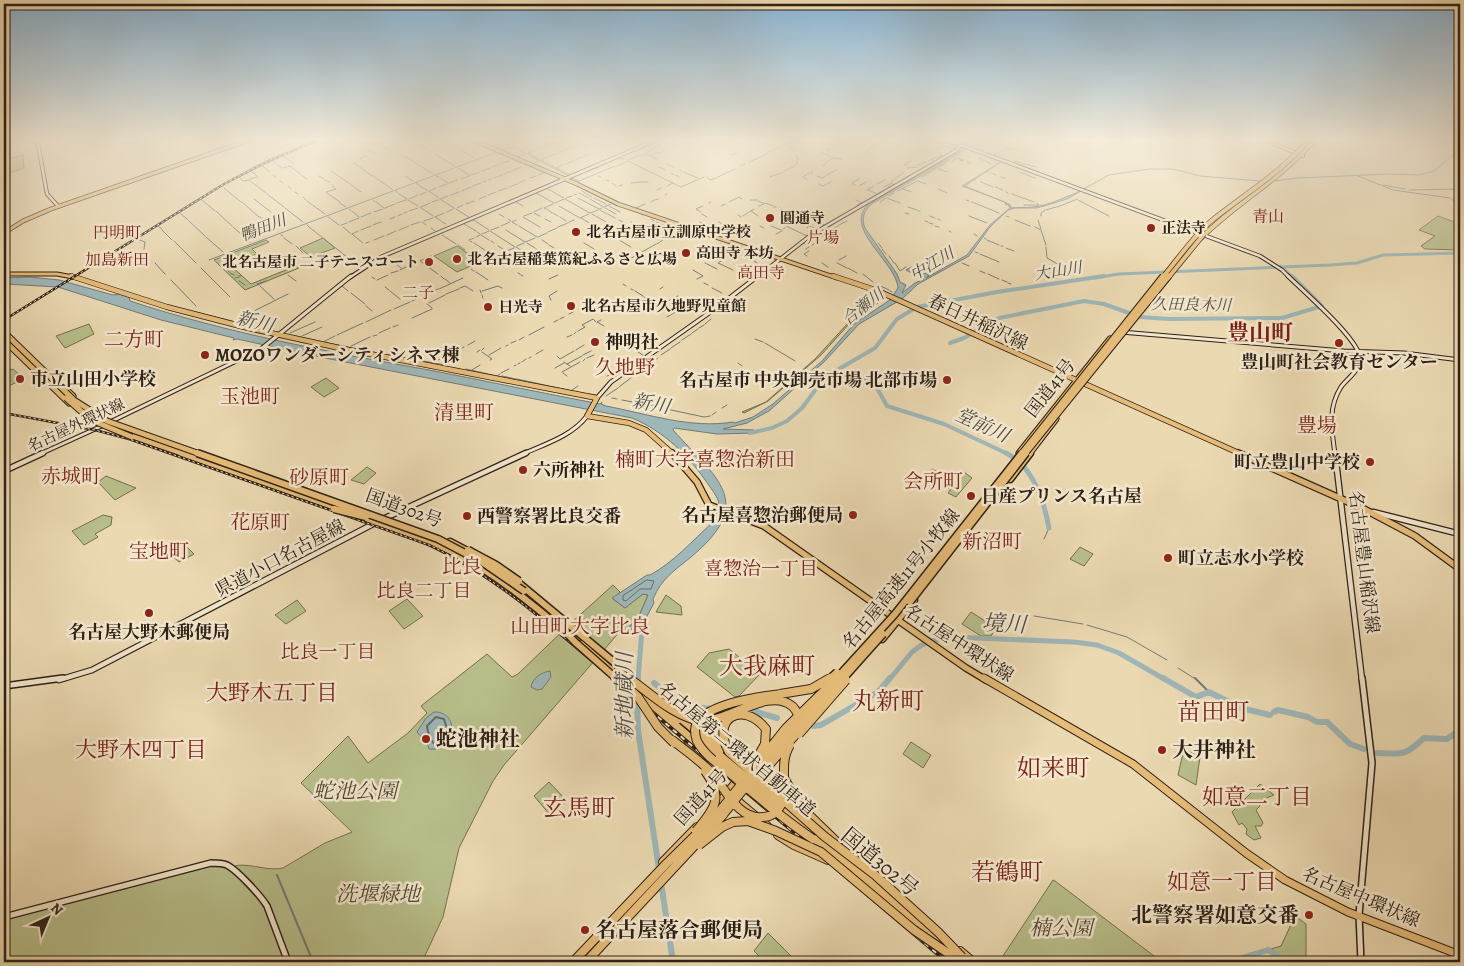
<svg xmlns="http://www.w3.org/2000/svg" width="1464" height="966" font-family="Alegreya,'Noto Serif JP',serif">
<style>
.green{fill:#b8bf8b;stroke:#727051}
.water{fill:#9eb7b8;stroke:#717b78}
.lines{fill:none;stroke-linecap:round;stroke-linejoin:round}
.shore-far1{stroke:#666c68;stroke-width:1}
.shore{stroke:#666c68;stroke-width:2}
.stream-far1{stroke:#717b78;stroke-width:1}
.stream{stroke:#717b78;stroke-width:2}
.river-far3{stroke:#9eb7b8;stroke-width:3}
.river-far2{stroke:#9eb7b8;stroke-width:4}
.river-far1{stroke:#9eb7b8;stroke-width:5}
.river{stroke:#9eb7b8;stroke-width:6}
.highway-tunnel{stroke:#c5b492;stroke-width:8;stroke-dasharray:8 4;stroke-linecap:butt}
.secondary-far3-casing{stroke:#2d2117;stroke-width:4.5}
.secondary-far2-casing{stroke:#2d2117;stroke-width:5}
.secondary-far1-casing{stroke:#2d2117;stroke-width:7}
.secondary-casing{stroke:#2d2117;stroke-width:8}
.primary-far3-casing{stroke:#2d2117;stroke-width:5}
.primary-far2-casing{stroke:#2d2117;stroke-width:6}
.primary-far1-casing{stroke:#2d2117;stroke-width:8}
.primary-casing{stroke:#2d2117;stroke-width:9}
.highway-far3-casing{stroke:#2d2117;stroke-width:5.5}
.highway-far2-casing{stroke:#2d2117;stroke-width:7}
.highway-far1-casing{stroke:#2d2117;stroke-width:9}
.highway-casing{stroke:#2d2117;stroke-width:10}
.secondary-far3{stroke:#f2e6cc;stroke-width:2.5}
.secondary-far2{stroke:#f2e6cc;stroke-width:3}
.secondary-far1{stroke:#f2e6cc;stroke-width:4.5}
.secondary{stroke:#f2e6cc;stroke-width:5}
.primary-far3{stroke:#e6bc78;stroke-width:3}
.primary-far2{stroke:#e6bc78;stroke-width:4.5}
.primary-far1{stroke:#e6bc78;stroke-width:5.5}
.primary{stroke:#e6bc78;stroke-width:7}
.highway-far3{stroke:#e6bc78;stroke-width:4}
.highway-far2{stroke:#e6bc78;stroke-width:5}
.highway-far1{stroke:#e6bc78;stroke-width:6}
.highway{stroke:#e6bc78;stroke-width:8}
.rail-far1-casing{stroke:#2d2117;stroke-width:2.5}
.rail-casing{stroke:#2d2117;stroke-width:4}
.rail-far1{stroke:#f2e6cc;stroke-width:1;stroke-dasharray:2.5;stroke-linecap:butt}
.rail{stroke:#f2e6cc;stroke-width:2;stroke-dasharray:5;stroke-linecap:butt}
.highway-bridge-far3-casing{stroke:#2d2117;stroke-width:5.5;stroke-linecap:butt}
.highway-bridge-far2-casing{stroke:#2d2117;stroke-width:7;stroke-linecap:butt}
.highway-bridge-far1-casing{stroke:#2d2117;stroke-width:9;stroke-linecap:butt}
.highway-bridge-casing{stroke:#2d2117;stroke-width:10;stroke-linecap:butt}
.highway-bridge-far3{stroke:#e6bc78;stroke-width:4}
.highway-bridge-far2{stroke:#e6bc78;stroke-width:5}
.highway-bridge-far1{stroke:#e6bc78;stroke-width:6}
.highway-bridge{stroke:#e6bc78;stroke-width:8}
.poi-dot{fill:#8f2418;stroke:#f2e6cc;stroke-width:2}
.labels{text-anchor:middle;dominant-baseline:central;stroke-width:5;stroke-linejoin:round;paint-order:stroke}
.far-poi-label{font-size:15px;font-weight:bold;fill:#2d2117;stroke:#f2e6cc;text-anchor:start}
.far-street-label{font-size:15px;fill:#2d2117;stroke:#f2e6cc}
.far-quarter-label{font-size:16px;fill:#7a1f14;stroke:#f2e6cc}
.far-water-label{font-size:16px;font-style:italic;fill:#4f4e47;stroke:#f2e6cc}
.street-label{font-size:18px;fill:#2d2117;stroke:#f2e6cc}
.poi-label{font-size:18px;font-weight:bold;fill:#2d2117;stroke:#f2e6cc;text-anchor:start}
.water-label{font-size:19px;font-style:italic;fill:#4f4e47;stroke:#f2e6cc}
.neighbourhood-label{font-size:19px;fill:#7a1f14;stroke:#f2e6cc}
.quarter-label{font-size:20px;fill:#7a1f14;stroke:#f2e6cc}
.near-poi-label{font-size:21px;font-weight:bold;fill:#2d2117;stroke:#f2e6cc;text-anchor:start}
.near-park-label{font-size:21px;font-style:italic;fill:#504834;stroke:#f2e6cc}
.near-street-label{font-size:21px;fill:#2d2117;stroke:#f2e6cc}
.district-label{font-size:22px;font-weight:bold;fill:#7a1f14;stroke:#f2e6cc}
.near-water-label{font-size:22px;font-style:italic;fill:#4f4e47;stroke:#f2e6cc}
.near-neighbourhood-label{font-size:22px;fill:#7a1f14;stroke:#f2e6cc}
.near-quarter-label{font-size:24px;fill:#7a1f14;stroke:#f2e6cc}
</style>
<rect width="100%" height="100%" fill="#ebd9b1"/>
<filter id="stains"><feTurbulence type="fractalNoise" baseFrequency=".004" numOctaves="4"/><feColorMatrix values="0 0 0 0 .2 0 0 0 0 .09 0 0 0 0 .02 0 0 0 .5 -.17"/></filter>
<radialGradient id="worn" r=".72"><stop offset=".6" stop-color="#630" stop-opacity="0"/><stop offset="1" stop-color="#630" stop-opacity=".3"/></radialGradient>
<path class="green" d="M23,155L24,168L4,175V160Z
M1438,216L1460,224V250L1425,249L1421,246L1435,236L1419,230Z
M323,238L335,248L311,257L300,248Z
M266,240L269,242L252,249L257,254L230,265L251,284L296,266L299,268L245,290L214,260Z
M457,246L480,262L457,272L434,256Z
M878,303L850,323L821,355L768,401L744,413L742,412L766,402L815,359L849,322Z
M89,324L94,334L65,348L56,336Z
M4,361L11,370L13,369L24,379L4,388Z
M326,378L339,388L324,397L311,387Z
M367,467L376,473L364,484L351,480Z
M932,469L953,480L954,481L949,488H941L925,479L923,477Z
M964,472L972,478L956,497L948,493Z
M106,476L136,488L115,500L98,482Z
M103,515L112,517L111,525L95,534L98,537L84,545L72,531Z
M184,544L194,554L179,562L169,553Z
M1080,547L1093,554L1084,566L1070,559Z
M613,585L620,592L613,599L625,608L643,594L648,595L639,616L628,629H622L504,765L493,781L459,848L443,917L422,962H4V918L211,865L222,864L229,868C245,860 265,872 283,868L325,843L352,832L301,783L348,736L368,763L408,733L427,713L421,706L487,654L512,677L518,674L571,623Z
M666,595L681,606L682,615L656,612Z
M407,599L423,616L404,629L389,611Z
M297,600L306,611L286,624L275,615Z
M971,612L996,628L991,636H981L962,624Z
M729,649L760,674L739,696L735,697L697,667L709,653Z
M911,742L931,755L923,768L903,754Z
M1184,749L1200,757L1196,785L1178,775Z
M549,782L567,801L550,815L534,796Z
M1260,784L1274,795L1257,802L1260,806L1256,810L1263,823L1261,826H1255L1261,838L1254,840L1246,834L1247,829L1242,823L1239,825L1232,812Z
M1053,880L1055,881L1162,962H999Z
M1295,916L1306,924V962H1289L1271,949L1281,946Z
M768,933L794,959L791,962H765L754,951Z"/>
<path class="water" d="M967,138H970L967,148L963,152L873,203C864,210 861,218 865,228L897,274L900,282L906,285L902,293L915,283L924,279L906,270L911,267L929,275L926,278L967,255L990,225L1010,208L1008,204L1006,205L1005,202L962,186L1002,161L965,186L1009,204L1012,208C1018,207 1025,208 1032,207C1049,206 1067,196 1083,190L1067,199L1044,206L1036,208H1015L1008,210L990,227L969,256L918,284L902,299L859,324L824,362L769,411L747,423L723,429L754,430L756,433L717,434L674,428L673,430C717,479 757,502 691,557C674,571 662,578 653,599L654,603L647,616L644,635H640V624L636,625L630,631L628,629L639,616L648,595L643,594L625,608L612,598L647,575H650C674,562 692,541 712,523L716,517L719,504C718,497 712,490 708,484C688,455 665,432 632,418L325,358L237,339L233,340L234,338L161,320L58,287L4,284V278L30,277L59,280L113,295L119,294L129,297L130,301C227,333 329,352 429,370C486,381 542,393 600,404L602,402L601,404L606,406C648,414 691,429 733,422L735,423L753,417L773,404L822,361L854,324L890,300L898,288C896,261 840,227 870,203L961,151Z
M550,671L551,677L542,689L537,690L531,687C532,678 542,672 550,671Z
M434,712C448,711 456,725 449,735L446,736V743L436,749H429L427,743L417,732L426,718Z"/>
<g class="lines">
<path class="shore-far1" d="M647,580L654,581L651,589H640L626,601L623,600V596Z"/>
<path class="shore" d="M436,717L444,719L447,729L441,734L439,742L434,744L429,737L427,726Z"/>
<path class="stream-far1" d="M440,138L443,140
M537,138L549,144
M546,138L548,139
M834,138L836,139
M862,138L867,140
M949,138L955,140L953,141
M408,139L412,142
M476,139L479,138
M522,139L526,138
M118,140L124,138
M383,140L385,141L379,144L390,150
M393,140L402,145
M674,140L677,138
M445,141L454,146
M588,141L594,138
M794,141L799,138
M882,141L889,138
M986,141L988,139
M1017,141L1020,140
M135,142L149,138
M415,142L422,147
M554,142L562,139
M936,142L939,144
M555,143L560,145
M665,143H667
M683,143L685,142
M789,143L793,141
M828,143L835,146
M845,143L856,138
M872,143L877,140
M123,144L134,143
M940,144L945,141
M840,145L844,143
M941,145L943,146
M1012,145L1014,143
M546,146L554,143
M658,146L662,145
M944,146L956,149
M976,146L980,144
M455,147L475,158
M424,148L430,151
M654,148L656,147
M671,148L676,146
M793,148H791L793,151
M971,148L972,140
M1006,148L1017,150
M367,149L376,154
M538,149L545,146
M568,149L573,147
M937,149L942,147
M501,150L513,147L569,176
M826,150L830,149
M663,151L667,149
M559,152L567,149
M821,152L829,156
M866,152L875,144
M528,153L539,159
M528,153L536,150
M646,153L653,149
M767,153L787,144
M998,153L1001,151
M435,154L455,166
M655,154L661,152
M648,155L651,156
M652,155H654
M732,155L738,152
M796,155L798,160L796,165
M994,155L996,154
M283,156L294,164
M404,156L413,161
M550,156L558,153
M584,156L591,153
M637,156L647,154
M518,157L524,154
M652,157L658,159
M619,158L624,159
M834,158L842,159
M979,158L991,164
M616,159L618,158
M362,160L360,158L366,156
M541,160L555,167
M541,160L549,156
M575,160L582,157
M628,160L636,157
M273,161L282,168
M928,161L942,155L938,152
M967,161L971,163L969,164
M414,162L433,174
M535,162L538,161
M611,162L613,161
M749,162L767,154
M953,162V160L958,158L964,160L961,161L959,159L963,160H961
M354,163L372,176
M502,163L509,161
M825,163L833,158L831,157
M1012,163L1015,161L1036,167
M566,164L573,161
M667,164L671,166
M261,165L270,172
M603,165L605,164
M918,165L926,162
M617,166L628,161L681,187L704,177
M672,166L674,167
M740,166L745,164
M823,166L825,165
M908,166L904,165L911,161
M492,167L500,164
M598,167L602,165
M659,167L665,170
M283,168L290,166L307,179
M458,168L460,169
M556,168L570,175
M556,168L564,164
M908,168L916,167
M594,169L597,168
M938,169L947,172
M461,170L469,175
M514,170L521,167
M680,170L682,171
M933,170L946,163
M251,171L257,176
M331,171L350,184
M482,171L490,168
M589,171L593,169
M987,171L989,172
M684,172L690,175
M783,172L795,166
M1019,172L1035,178
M671,173L674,175
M810,173L813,171
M811,173L813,174
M991,173L996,175
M504,174L512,171
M273,175L276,177
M471,175L480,172
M538,175L545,172
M676,175L679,177
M691,175L698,178
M776,175L781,173
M319,176L324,179
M373,176L392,189
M405,176L413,181
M436,176L439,177
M599,176L601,177
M817,176L822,178L836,170
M1358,176L1393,190L1450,198
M239,177L243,181
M707,177L710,180L716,178
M718,177L735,169
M770,177L775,175
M803,177L809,173
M803,177L808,180
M922,177L932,171
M1001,177L1005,178
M440,178L448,183
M494,178L502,175
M530,178L536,176
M572,178L579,181L615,166
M249,179L258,177
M461,179L469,176
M974,179L976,180
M325,180L329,182
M488,180L492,179
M606,180L609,181
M230,181L295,150
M244,181L249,180L266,193
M280,181L283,183
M918,181L926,184
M1274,181L1297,178L1389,174L1419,175L1434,171L1460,149
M483,182L486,181
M642,182H644
M645,182H648
M891,182L904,172
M981,182L993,187
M416,183L419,185
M449,183L458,180
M519,183L525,180
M612,183L616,186
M631,183L641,182
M819,184L823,186L831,182
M877,184L885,180
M351,185L361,192
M855,185L852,183L859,179
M1383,185L1405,189
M288,186L291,189
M420,186L428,191
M473,186L481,183
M619,186L622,185
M667,186L673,183
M859,186L866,182
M439,187L447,184
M509,187L517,184
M884,187L892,183
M995,187L1003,190
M224,188L241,202
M546,188L564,198
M547,188L556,184
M887,188L894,184
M903,189L912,192
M938,189L947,193
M657,190L661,188
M867,190L874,186
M868,190L870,191
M1082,190L1109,175L1149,169H1173L1200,176L1260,181
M1409,190L1460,189
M396,191L398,193
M429,191L439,198
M430,191L436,188
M462,191L471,187
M498,191L507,188
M582,191L592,197
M871,191L877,194
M898,191L917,181
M295,192L298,194
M326,192L336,189L332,185
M537,192L545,189
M1006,192L1008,193
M327,193L340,202
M536,193L554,203
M579,193L589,198
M267,194L284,207
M399,194L407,199
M1012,194L1034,202
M420,195L426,192
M451,195L459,192
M488,195L496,192
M574,195L577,194
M665,195L667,194
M889,196L894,193
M303,197L306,200
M526,197L535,193
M566,198L572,196
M578,198L599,209L602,208
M594,198L606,204
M870,198L884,190
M887,198L897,202
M254,199L271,212
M409,199L418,195
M440,199L454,208
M441,199L448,196
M479,199L486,196
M565,199L590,213L598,210
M590,199L604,207L611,204
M1076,199L1109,216
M1452,199L1460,209
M202,200L215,211
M373,200L375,202
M408,200L418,206
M655,200L658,199
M750,200H757
M856,200L862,203
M966,200L969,201
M307,201L325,214
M515,201L525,197
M758,201L763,203
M242,202L259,217
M376,202L384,208
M432,202L438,200
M516,202L523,206
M651,202L654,200
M729,202L739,197L742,199
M880,202L886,198
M898,202L900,203
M972,202L999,213
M340,203L346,207
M397,203L406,200
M555,203L564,199
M709,203L711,202
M466,204L474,201
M507,205L514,202
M857,205L869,199
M1024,205H1039L1037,203
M559,206L580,218L589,214
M609,206L620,212
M721,206L725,204
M759,206L766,203L773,206
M420,207L433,216
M421,207L430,203
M774,207H776
M908,207L917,210
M1057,207L1075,200
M285,208L303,222
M385,208L395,204
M457,208L463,205
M605,208L616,214
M636,208L645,204
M780,208L783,210
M349,209L351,211
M456,209L470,218
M546,209L544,208L553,204
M547,209L552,213
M600,210L607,214
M784,210L788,212
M1046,210L1056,207
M216,211L232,226
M352,211L359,217
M409,211L418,208
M751,211L758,216
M794,211L816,221
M918,211H920
M374,212L383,209
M447,212L453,209
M534,212L542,208
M701,212L696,209L703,206
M180,213L188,220
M404,213L407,212
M534,213L540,216
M553,213L558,216
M905,213L909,214
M499,214L504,217
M592,214L613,226
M608,214L615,218
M641,214L643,215
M702,214L707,217
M738,215L741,217
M398,216L402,214
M524,216L532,213
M743,216L754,209
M930,216L935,218
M969,216L987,223
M1006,216L1009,217
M1041,216V213L1045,210
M260,217L275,230
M328,217L330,218
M361,217L371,213
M435,217L444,213
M435,217L441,221
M523,217L540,227
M560,217L566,221
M581,218L591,224
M331,219L339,225
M390,219L395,217
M472,219L489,230
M508,219L511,221
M545,219L551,222
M651,219L654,221
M938,219L940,220
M516,220L512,222L517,225
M619,220L623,222
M1015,220L1030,226
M1038,220L1041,229
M164,221L228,182
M189,221L205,236
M424,221L433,218
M925,221L928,222
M349,222L359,218
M422,222L426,225
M442,222L446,224
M461,222L466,220
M569,222L574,220
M631,222L637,225
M656,222L667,227
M700,222L702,223
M719,222L724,225
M791,222L803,220
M816,222L824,225
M929,223L933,224
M464,224L476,231
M703,224L705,225
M813,224L819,221
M307,225L309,227
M341,225L347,223
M373,225L381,222
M411,225L420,222
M454,225L459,222
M592,225L604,231
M839,225L847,221
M158,226L162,229
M501,226L510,222
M519,226L537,237
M726,226L731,229
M760,226L764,228
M771,226L781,230
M935,226L939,227
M233,227L250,242
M309,227L342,253
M343,227L350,233
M449,227L452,225
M558,227L568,223
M787,227L791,224
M788,227L807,236
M1035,227L1041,230L1046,245
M431,228L435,231
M807,228L809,226L817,229
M644,229L655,235
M783,229L785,228
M162,230L172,240
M361,230L371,226
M399,230L409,226
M491,230L499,227
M506,230L525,242L535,238
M438,231L448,227
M490,231L515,247
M829,231L838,226
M949,231L951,232
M477,232L480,234
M548,232L557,228
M605,232L608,234
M828,232L821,236L833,241
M352,234L363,243
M352,234L358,231
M482,234L489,231
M609,234L631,247
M723,234L727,236
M776,234L782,231
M974,234L977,236
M281,235L283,236
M387,235L396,231
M442,235L456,244
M481,235L489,240
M206,237L223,252
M476,237L480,235
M538,237L547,233
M284,238L292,244
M984,238L986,239
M137,239L145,242L144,249
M374,240L384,236
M469,240L474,238
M542,240L548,244
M987,240L999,245
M174,241L179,246
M470,241L472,242
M491,241L494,243
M366,243L369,242
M474,243L494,256L505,252
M527,243L535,248
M584,243L594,249
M804,243L808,246
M878,243L882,248
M657,244L667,237
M721,244L725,246
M458,245L465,250
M549,245L554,248
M763,245L766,246
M812,245L819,241
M179,246L196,263
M296,246L303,253
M498,246L506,251L514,248
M517,246L524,243
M726,246L728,247
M1001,246H1003
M516,247L538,262
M701,247L716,255
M1046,247L1047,258L1061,266
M1006,248L1014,251
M536,249L544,254
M731,249L734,251
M806,249L809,247
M882,249L886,254
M773,250L775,251
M975,252L978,253
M738,253L751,260
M343,254L346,256
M471,254L479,259
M544,254L549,257
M604,254L606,256
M980,254L999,262
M431,256L420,261L438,274
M514,256L525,263
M715,256L723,260L718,263L733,270
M807,256L804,254L809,251
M889,256L894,263
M495,257L508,266
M389,258L392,261
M209,260L497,152
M229,260L231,263
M351,260L354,262
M628,260L656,244
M839,260L846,256
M481,261L486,260
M754,261L757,263
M225,262L223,259L228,257
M155,263L165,274
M395,263L401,268
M705,263L717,269
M822,263L828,267
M837,263L847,268
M895,263L900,271L906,267
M962,263L969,266
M227,265L230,264
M409,266L418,262
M226,267L229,272
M201,268L230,297
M848,268L857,273
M471,269L474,271
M400,270L406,267
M693,270L703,276L697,279
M980,271L985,273
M476,272L488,280
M230,273L234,275
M391,273L398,271
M518,273L520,274
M863,274L873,282
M988,274L999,279
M288,275L296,281
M521,275L523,276
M742,275L747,278
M239,276H241
M441,276L444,279
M372,277L375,279
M235,278L239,277
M445,279L450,283
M549,279L558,275
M748,279L750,280
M171,280L196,306
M377,280L388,275
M1002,280L1007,282
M239,281L245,285
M704,283L708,285
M1008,283L1011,284
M623,284L626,286
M876,284L889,290
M259,285L257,284L266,281
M260,286L274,299
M342,286L348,291
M385,287L389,290
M460,288L465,286L473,291
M712,288L722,293
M439,289L463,278
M631,289L633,290
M660,289L663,287
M480,290L481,293
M390,291L400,299
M482,291L498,286L502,288
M635,291L643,296
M890,291L892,292
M351,293L365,304
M446,294L459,289
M482,295L483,298
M421,297L438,289
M644,297L649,300
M551,300L549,296L557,291
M412,301L418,298
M668,301L678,296
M429,303L445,295
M427,304L432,308
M366,306L372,311
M586,306L595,301L600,304
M628,306L638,301
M659,306L667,302
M394,309L410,302
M579,309L582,308
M196,312L239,323
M569,314L573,312
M667,317L679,310
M412,318L432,309
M560,319L564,317
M601,320L597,322L604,326
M366,322L391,310
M554,322L558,320
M241,323L256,310L288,294
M705,324L711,319
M393,327L398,325
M699,328L704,325
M578,331L585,327L582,325L593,319L596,322
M290,333L315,322
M379,333L390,328
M692,333L698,329
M574,334L576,332
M291,335L352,348
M337,335L363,323
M529,335L544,327
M302,336L322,327
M373,336L377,335
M567,337L572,335
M755,339L763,342
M519,340L524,337
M682,340L691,334
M325,341L335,336
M511,343L516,341
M765,343L795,361
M468,345L475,341
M351,346L370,337
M506,346L508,345
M441,348L443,349
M462,348L464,347
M633,348L638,345
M671,348L680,342
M356,349L378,353
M634,349L644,356
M458,350L461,349
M482,350L484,348
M576,350L584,345
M477,352L480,350
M482,352L492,359L490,360
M388,354L444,365
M450,354L455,351
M536,354L543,350
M489,355L501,348
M583,355L591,351
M661,355L670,349
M557,356L560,359L574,351
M443,357L447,355
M529,358L531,357
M587,358L594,355
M436,361L440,359
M583,361L585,359
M522,362L526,359
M564,362L570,366
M738,363L742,366
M518,364L520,363
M567,364L582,356
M649,365L658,358
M514,366L516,365
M555,368L564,363
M466,369L497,376L500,374
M472,370L480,365
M562,372L580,362
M753,372L755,374
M501,373L509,369
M563,373L567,376
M638,373L647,366
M502,376L516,379
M607,376L622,371
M517,379L586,394
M722,381L725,383
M728,385L733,388
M619,387L636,374
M572,390L578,386
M589,394L596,395
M606,396L618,388
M612,398L617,399
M622,400L654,406
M657,407L704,417L710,416
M722,408L727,405
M712,415L716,412
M1044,539L1049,528
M1034,616L1083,624
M1087,625L1127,637L1167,660
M1178,668L1197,680"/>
<path class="stream" d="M1195,678L1209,692
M277,875L313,962"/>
<path class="river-far3" d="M1281,266L1293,278
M1095,278L1119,274L1330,265L1357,263L1383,255L1460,253"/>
<path class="river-far2" d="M950,343L964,338L999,318L1084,301L1104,304L1140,317L1169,319L1282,318L1322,306L1292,276
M832,373L884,383L897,381
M873,381L887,406L944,424L1008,454
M750,433L772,428L787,421L802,408L825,377L875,348L897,319L917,307L997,292L1104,276"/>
<path class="river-far1" d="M1006,453C1033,466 1044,501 1049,528
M638,680L642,629
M889,680L912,652L920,646L931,641L952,637L1074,642L1097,645L1119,653L1166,680"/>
<path class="river" d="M1163,678L1196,697L1209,692L1241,708L1270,715
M654,683C672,698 689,708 713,709
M638,684V678
M637,699L638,730L673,962
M723,709L743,708L777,718
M1274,712L1278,710L1308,717L1317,722H1327L1350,744L1364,749
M813,726L821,725L878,692L890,678
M1377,753C1403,754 1405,756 1424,738L1447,739L1460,730
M1229,962L1268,950L1287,962"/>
<path class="highway-tunnel" d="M735,763L751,776"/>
<g class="secondary-far3-casing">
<path id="secondary-far3" d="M37,138L47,194L58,206
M942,138L1260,256L1282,270L1290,278
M1261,138L1303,156
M1440,138L1460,143
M349,278L381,257L661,138
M756,278L811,235L957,150L965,138"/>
</g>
<g class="secondary-far2-casing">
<path id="secondary-far2" d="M1288,276C1303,291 1361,341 1360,359C1360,370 1347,379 1341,387C1327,409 1332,431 1335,454
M1121,332L1344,351L1404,353L1460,360
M597,398L611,382L719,306L758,276
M110,422L261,349L351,276
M40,454L104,425
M523,454C545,444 572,436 587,416"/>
</g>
<g class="secondary-far1-casing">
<path id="secondary-far1" d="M1335,453L1362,680
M4,471L43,453
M1373,512L1460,534
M383,519L526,453
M59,680L92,670L377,522"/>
</g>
<g class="secondary-casing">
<path id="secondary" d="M4,686L63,678
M4,917L211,863C217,863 222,863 227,865C238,871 260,895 267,906L288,962
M1361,962L1359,915L1372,763L1362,678"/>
</g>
<g class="primary-far3-casing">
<path id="primary-far3" d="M468,138L577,184L618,204L837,278
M4,233L23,221L51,209L255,138
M4,274H57L78,278"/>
</g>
<g class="primary-far2-casing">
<path id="primary-far2" d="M71,276L167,307L248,328L344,349L597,398L587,416L629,423L646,430L673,454
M833,276L878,291L1241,454"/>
</g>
<g class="primary-far1-casing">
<path id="primary-far1" d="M672,453L697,482L709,505L764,526L966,668L986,680
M1238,453L1364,509L1415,536L1460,569"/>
</g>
<g class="primary-casing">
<path id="primary" d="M984,678L1133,764L1246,853L1285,880L1348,912L1460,955"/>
</g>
<g class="highway-far3-casing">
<path id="highway-far3" d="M1201,238C1237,202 1283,178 1316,138"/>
</g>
<g class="highway-far2-casing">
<path id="highway-far2" d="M4,340L69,403
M53,377L73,396
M129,435L184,454
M1019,453L1110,339
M1029,454L1056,419"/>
</g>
<g class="highway-far1-casing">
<path id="highway-far1" d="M181,453L338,508
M1010,479L1030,453
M363,517C398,530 433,541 466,559C501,578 531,604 562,629
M450,542L471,553
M515,580L627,673
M882,639L914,600
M581,644L623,680"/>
</g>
<g class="highway-casing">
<path id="highway" d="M622,678L643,696
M639,695L697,744
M662,706L677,720
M676,714L735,763
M695,725L754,767L785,797
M687,738L700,760
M702,740L720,756
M785,780L803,809L838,843
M736,800L767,826
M777,804L943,942
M712,812L740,778
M778,835L794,845L828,860
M810,837L932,938
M663,862L697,827
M594,948L653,885
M960,951L973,962"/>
</g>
<use href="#secondary-far3" class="secondary-far3"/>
<use href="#secondary-far2" class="secondary-far2"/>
<use href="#secondary-far1" class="secondary-far1"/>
<use href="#secondary" class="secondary"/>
<use href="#primary-far3" class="primary-far3"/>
<use href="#primary-far2" class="primary-far2"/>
<use href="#primary-far1" class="primary-far1"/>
<use href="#primary" class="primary"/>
<use href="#highway-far3" class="highway-far3"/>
<use href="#highway-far2" class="highway-far2"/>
<use href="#highway-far1" class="highway-far1"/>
<use href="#highway" class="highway"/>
<g class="rail-far1-casing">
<path id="rail-far1" d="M4,320L224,184L266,162L323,138
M4,413L95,430L129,439L429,545C499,578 555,630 614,680"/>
</g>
<g class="rail-casing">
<path id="rail" d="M612,678L947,962"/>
</g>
<use href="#rail-far1" class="rail-far1"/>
<use href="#rail" class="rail"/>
<g class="highway-bridge-far3-casing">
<path id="highway-bridge-far3" d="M1162,278C1178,259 1192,238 1210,222C1244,194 1282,173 1310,138
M1168,278L1204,234"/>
</g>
<g class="highway-bridge-far2-casing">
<path id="highway-bridge-far2" d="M4,332L74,400L107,421L200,454
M66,398L91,420L132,437
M1021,454L1163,276
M1025,454L1169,276"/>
</g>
<g class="highway-bridge-far1-casing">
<path id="highway-bridge-far1" d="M197,453L438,539L482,562L524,591
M334,509L366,517
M468,550L496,565L519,581
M910,602L1026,453
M559,625L575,642L618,680
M619,671L631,680
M828,680L837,672
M835,680L895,614L1022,453
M842,680L883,634"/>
</g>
<g class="highway-bridge-casing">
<path id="highway-bridge" d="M617,678L638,697L658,727L674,743
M629,678C648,692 681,722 705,721C730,720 770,687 792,706C796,709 798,715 800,719L796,734L755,781
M780,694L811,689L830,678
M782,694C763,696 696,704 695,730C695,733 696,738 697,741C704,755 720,765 732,775C759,798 784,820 813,839
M799,734L846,680
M672,740C685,750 699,760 711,772C725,787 737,820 763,817C771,817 777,812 781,805C789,785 778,764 790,745
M720,756L775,802
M756,760L765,744L766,729C743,700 710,718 729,752L824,836L875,875L938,932L962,957
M721,817L793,728L844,678
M696,831C715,809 724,797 705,771
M699,845L722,827L733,822L748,821L776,831L821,852L914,930L958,960
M573,962L666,864L719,812L786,728L837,678
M586,962L723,815"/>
</g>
<use href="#highway-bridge-far3" class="highway-bridge-far3"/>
<use href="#highway-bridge-far2" class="highway-bridge-far2"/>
<use href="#highway-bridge-far1" class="highway-bridge-far1"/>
<use href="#highway-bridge" class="highway-bridge"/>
</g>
<linearGradient id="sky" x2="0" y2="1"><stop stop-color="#8ab5d5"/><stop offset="0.51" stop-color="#f6eedc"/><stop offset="1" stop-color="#f6eedc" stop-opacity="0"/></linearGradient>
<rect width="1464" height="273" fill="url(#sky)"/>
<g class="poi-dot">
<circle cx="770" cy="218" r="5"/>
<circle cx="1151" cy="228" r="5"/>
<circle cx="576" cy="232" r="5"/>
<circle cx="686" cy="253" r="5"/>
<circle cx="457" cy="259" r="5"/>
<circle cx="429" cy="262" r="5"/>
<circle cx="571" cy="306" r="5"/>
<circle cx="488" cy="307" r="5"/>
<circle cx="595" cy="342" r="5"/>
<circle cx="1339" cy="343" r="5"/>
<circle cx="205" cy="355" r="5"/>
<circle cx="20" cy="379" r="5"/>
<circle cx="947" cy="380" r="5"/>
<circle cx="1370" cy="462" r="5"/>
<circle cx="523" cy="470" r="5"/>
<circle cx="971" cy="496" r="5"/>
<circle cx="853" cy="515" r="5"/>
<circle cx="467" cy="516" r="5"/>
<circle cx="1168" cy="558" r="5"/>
<circle cx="149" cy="613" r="5"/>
<circle cx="426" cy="739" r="5"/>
<circle cx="1162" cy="750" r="5"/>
<circle cx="1309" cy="915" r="5"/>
<circle cx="585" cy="930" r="5"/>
</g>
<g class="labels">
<g class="far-poi-label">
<text x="780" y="218">圓通寺</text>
<text x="1161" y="228">正法寺</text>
<text x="586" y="232">北名古屋市立訓原中学校</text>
<text x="696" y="253">高田寺 本坊</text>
<text x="467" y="259">北名古屋稲葉篤紀ふるさと広場</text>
<text x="419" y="262" text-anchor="end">北名古屋市 二子テニスコート</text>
<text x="581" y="306">北名古屋市久地野児童館</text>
<text x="498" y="307">日光寺</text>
</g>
<g class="far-street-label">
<text transform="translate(76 425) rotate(-25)">名古屋外環状線</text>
</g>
<g class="far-quarter-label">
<text x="1268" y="217">青山</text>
<text x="117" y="233">円明町</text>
<text x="823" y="238">片場</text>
<text x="117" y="260">加島新田</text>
<text x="761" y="273">高田寺</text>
<text x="418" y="293">二子</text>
</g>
<g class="far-water-label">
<text transform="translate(263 228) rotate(-21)">鴨田川</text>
<text transform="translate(932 264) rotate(-31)">中江川</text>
<text transform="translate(1058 271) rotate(-9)">大山川</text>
<text transform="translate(1191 305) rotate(1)">久田良木川</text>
<text transform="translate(863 307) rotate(-38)">合瀬川</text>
</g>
<g class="street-label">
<text transform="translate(978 322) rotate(25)">春日井稲沢線</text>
<text transform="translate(1050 388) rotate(-52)">国道41号</text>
<text transform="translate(404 508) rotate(20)">国道302号</text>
<text transform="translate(280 558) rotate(-28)">県道小口名古屋線</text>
<text transform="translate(1364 562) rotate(83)">名古屋豊山稲沢線</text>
<text transform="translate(901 579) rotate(-51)">名古屋高速11号小牧線</text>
<text transform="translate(959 643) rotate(33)">名古屋中環状線</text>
<text transform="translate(737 749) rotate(40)">名古屋第二環状自動車道</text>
<text transform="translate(701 797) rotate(-48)">国道41号</text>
<text transform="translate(1361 897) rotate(23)">名古屋中環状線</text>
</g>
<g class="poi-label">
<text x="605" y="342">神明社</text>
<text x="215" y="355">MOZOワンダーシティシネマ棟</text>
<text x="1339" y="362" text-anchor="middle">豊山町社会教育センター</text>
<text x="30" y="379">市立山田小学校</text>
<text x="937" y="380" text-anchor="end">名古屋市 中央卸売市場 北部市場</text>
<text x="1360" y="462" text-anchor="end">町立豊山中学校</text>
<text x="533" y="470">六所神社</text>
<text x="981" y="496">日産プリンス名古屋</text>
<text x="843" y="515" text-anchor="end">名古屋喜惣治郵便局</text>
<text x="477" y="516">西警察署比良交番</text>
<text x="1178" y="558">町立志水小学校</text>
<text x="149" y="632" text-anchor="middle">名古屋大野木郵便局</text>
</g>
<g class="water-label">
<text transform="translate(255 322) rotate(15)">新川</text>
<text transform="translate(651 404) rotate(10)">新川</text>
<text transform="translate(982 425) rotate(25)">堂前川</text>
</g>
<g class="neighbourhood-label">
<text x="761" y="569">喜惣治一丁目</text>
<text x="424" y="591">比良二丁目</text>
<text x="328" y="652">比良一丁目</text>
</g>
<g class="quarter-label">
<text x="134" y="339">二方町</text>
<text x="625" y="367">久地野</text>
<text x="250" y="396">玉池町</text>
<text x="464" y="412">清里町</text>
<text x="1317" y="425">豊場</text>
<text x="705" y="459">楠町大字喜惣治新田</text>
<text x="71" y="476">赤城町</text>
<text x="319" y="477">砂原町</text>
<text x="933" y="481">会所町</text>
<text x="260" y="522">花原町</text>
<text x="992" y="541">新沼町</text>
<text x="159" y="551">宝地町</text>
<text x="462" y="566">比良</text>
<text x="580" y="626">山田町大字比良</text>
</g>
<g class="near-poi-label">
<text x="436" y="739">蛇池神社</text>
<text x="1172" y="750">大井神社</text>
<text x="1299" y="915" text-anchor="end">北警察署如意交番</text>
<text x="595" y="930">名古屋落合郵便局</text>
</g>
<g class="near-park-label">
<text x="355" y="791">蛇池公園</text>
<text x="378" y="894">洗堰緑地</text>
<text x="1061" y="928">楠公園</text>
</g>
<g class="near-street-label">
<text transform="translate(880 862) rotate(40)">国道302号</text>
</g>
<g class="district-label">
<text x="1260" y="333">豊山町</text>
</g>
<g class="near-water-label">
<text transform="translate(1004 624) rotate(3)">境川</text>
<text transform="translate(625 696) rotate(-90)">新地蔵川</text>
</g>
<g class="near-neighbourhood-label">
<text x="272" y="693">大野木五丁目</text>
<text x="141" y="750">大野木四丁目</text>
<text x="1257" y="797">如意二丁目</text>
<text x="1222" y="882">如意一丁目</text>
</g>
<g class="near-quarter-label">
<text x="767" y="666">大我麻町</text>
<text x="888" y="701">丸新町</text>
<text x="1213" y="712">苗田町</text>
<text x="1053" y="768">如来町</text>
<text x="579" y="808">玄馬町</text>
<text x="1007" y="872">若鶴町</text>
</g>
</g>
<rect width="1464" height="966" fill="none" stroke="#ebd9b1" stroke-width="20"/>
<rect x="5" y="5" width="1454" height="956" fill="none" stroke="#2d2117" stroke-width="2.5"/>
<rect x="10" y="10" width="1444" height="946" fill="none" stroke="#2d2117"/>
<g transform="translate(48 918) rotate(44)" stroke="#f2e6cc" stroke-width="4" paint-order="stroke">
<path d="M0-4L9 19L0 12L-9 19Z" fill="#2d2117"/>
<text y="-8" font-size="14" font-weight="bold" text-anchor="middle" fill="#2d2117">N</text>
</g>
<rect width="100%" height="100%" filter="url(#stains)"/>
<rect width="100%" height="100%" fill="url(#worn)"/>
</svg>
